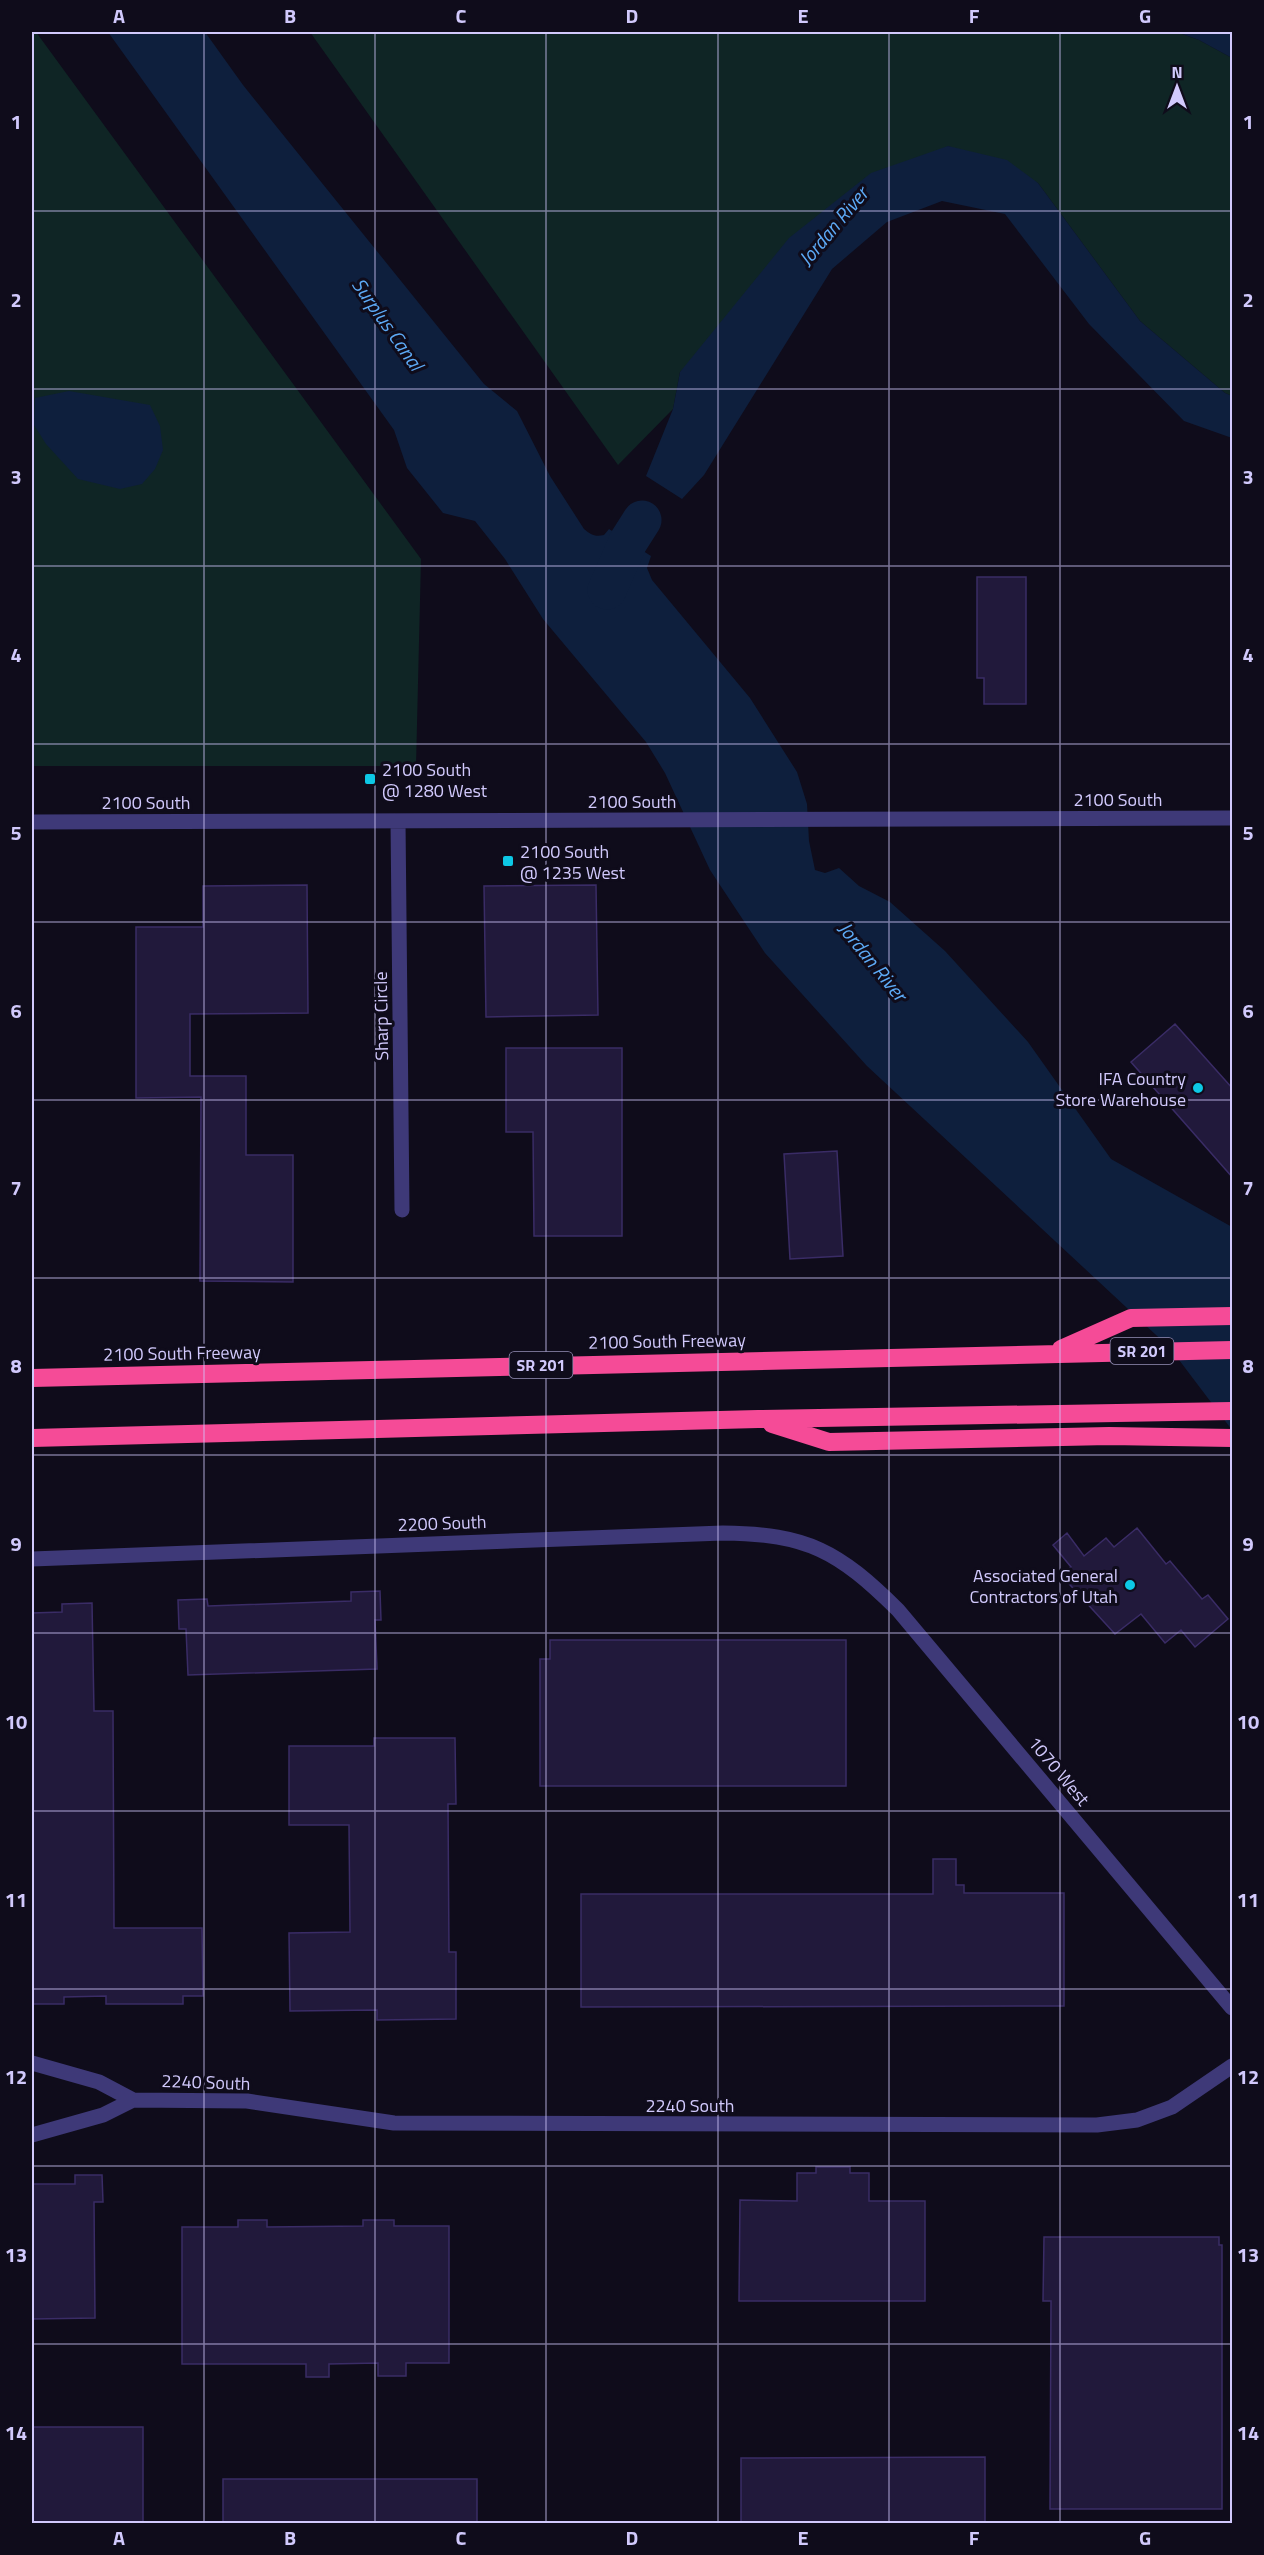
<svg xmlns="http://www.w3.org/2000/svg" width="1264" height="2555" font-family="'Titillium Web',sans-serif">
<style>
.green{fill:#0f2525}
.water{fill:#0e1f3d}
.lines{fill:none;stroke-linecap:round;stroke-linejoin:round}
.river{stroke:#0e1f3d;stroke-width:39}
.building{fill:#21193b;stroke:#3a2c66;stroke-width:1.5}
.minor{stroke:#3e3978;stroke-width:15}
.highway{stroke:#f54b97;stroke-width:18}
.grid{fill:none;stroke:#d1c9fc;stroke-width:1.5;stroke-opacity:0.55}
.poi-dot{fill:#0dc8e5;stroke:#0f0c1b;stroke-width:2}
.labels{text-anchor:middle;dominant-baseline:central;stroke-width:6;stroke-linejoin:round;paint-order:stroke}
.shield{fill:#0f0c1b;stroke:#9790b8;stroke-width:1.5}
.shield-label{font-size:16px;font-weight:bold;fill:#d1c9fc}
.poi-label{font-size:18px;fill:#d1c9fc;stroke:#0f0c1b;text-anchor:start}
.street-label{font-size:18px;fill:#d1c9fc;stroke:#0f0c1b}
.water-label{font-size:20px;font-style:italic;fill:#5daaf6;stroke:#0f0c1b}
.neatline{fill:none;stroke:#d1c9fc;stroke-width:2}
.grid-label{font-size:20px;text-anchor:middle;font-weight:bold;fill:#d1c9fc}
</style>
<rect width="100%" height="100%" fill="#0f0c1b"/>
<path class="green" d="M32,32H36L421,559L416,766H32Z
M310,32H1177L1199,40L1232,58V396L1225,393L1140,321L1038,183L948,146L680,372L673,409L618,465Z"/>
<path class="water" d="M108,32H205L243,85L484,384L517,411L550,476L584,529C591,535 595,537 604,535L609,529L651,556L647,568L652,580L750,698L797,772L807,804L809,841L815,870L825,873L839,868L859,886L890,902L945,951L1028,1042L1111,1159L1232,1227V1430L1170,1348L867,1066L765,953L710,870L665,773L646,742L543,619L505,559L475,521L443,513L407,468L394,430Z
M1177,32H1232V58L1199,40Z
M948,146L1007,160L1038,183L1140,321L1225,393L1232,396V438L1184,421L1089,324L1005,214L942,201L887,222L832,269L704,475L682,499L646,476L673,409L680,372L789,238L871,173Z
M69,391L150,405L160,426L163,450L155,469L142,484L120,489L78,479L46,444L34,425L35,398Z"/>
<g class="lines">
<path class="river" d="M607,590L628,542L642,520"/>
</g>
<path class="building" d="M977,577H1026V704H984V678H977Z
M307,885L308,1013L190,1014V1076H246V1155H293V1282L200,1281L201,1097L136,1098V927H203V886Z
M596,885L598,1015L486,1017L484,886Z
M1175,1024L1233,1089V1178L1131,1062Z
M506,1048H622V1236H534L533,1132H506Z
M837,1151L843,1256L790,1259L784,1154Z
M1137,1528L1166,1564L1170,1561L1202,1599L1208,1595L1228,1619L1195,1647L1181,1630L1165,1643L1141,1614L1115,1634L1061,1575L1071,1567L1053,1545L1067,1533L1084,1556L1106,1538L1114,1547Z
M380,1591L381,1620H375L377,1669L188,1675L186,1629H179L178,1600L207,1599L208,1606L351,1601V1592Z
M92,1603L94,1711H113L114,1928H202L203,1996H183V2004H106V1996L64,1997V2004H33L32,1613L62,1612V1604Z
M550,1640H846V1786H540V1659H550Z
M374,1738H455L456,1804H448L449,1952H456V2019L377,2020V2010L290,2011L289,1933L350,1932L349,1825H289V1746H374Z
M933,1859H956V1885H964V1893H1064V2006L581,2007V1894H933Z
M816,2167H850V2173H869V2201H925V2301H739L740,2200L797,2201V2173H816Z
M75,2175H102L103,2202H94L95,2318L32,2319V2184H75Z
M238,2220H267V2227L363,2226V2220H394V2226H449V2363H406V2376H378V2363L329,2364V2377H306V2364H182V2227H238Z
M1044,2237H1219V2245H1222V2509H1050L1051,2301H1043Z
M32,2427H143V2523H32Z
M985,2457V2523H741V2458Z
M223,2479H477V2523H223Z"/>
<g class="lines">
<path class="minor" d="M398,821L402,1210
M32,822L1232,818
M32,1559L723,1533C808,1534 838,1551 898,1610L1232,2008
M32,2063L99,2082L133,2100L247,2101L394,2123L1097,2125L1137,2120L1172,2107L1232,2066
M32,2135L103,2115L133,2100"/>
<path class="highway" d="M1061,1349L1131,1318L1232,1316
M32,1378L1232,1350
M772,1424L829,1442L1109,1436L1232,1438
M32,1438L758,1419L1232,1411"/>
</g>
<path class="grid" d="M204,32V2524M375,32V2524M546,32V2524M718,32V2524M889,32V2524M1060,32V2524M32,211H1232M32,389H1232M32,566H1232M32,744H1232M32,922H1232M32,1100H1232M32,1278H1232M32,1455H1232M32,1633H1232M32,1811H1232M32,1989H1232M32,2166H1232M32,2344H1232"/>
<g class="poi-dot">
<rect x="364" y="773" width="12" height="12" rx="3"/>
<rect x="502" y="855" width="12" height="12" rx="3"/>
<circle cx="1198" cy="1088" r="6"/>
<circle cx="1130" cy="1585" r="6"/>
</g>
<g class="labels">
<g class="shield">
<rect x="1110.5" y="1338" width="63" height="26" rx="4.5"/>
<rect x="509.5" y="1352" width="63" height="26" rx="4.5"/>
</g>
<g class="shield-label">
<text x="1142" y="1351">SR 201</text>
<text x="541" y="1365">SR 201</text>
</g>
<g class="poi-label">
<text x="382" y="769">2100 South<tspan x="382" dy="21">@ 1280 West</tspan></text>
<text x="520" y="851">2100 South<tspan x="520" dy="21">@ 1235 West</tspan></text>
<text x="1186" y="1078" text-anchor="end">IFA Country<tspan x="1186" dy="21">Store Warehouse</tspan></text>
<text x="1118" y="1575" text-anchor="end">Associated General<tspan x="1118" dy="21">Contractors of Utah</tspan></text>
</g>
<g class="street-label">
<text x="1118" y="799">2100 South</text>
<text x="632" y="801">2100 South</text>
<text x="146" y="802">2100 South</text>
<text transform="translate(381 1016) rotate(-91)">Sharp Circle</text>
<text transform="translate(667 1341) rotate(-1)">2100 South Freeway</text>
<text transform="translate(182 1353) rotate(-1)">2100 South Freeway</text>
<text transform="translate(442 1523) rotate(-2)">2200 South</text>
<text transform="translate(1059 1771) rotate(50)">1070 West</text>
<text transform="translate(206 2082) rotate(2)">2240 South</text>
<text x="690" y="2105">2240 South</text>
</g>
<g class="water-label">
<text transform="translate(833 226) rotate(-50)">Jordan River</text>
<text transform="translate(388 324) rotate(55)">Surplus Canal</text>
<text transform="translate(873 961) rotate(51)">Jordan River</text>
</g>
</g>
<rect width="1264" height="2555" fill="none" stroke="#0f0c1b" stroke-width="66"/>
<g transform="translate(1177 87)" stroke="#0f0c1b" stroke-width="4.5" paint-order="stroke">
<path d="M0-4.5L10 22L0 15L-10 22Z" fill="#d1c9fc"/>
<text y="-9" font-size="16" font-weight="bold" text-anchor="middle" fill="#d1c9fc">N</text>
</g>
<rect x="33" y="33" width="1198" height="2489" class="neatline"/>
<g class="grid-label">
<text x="119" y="23">A</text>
<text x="290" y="23">B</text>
<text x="461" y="23">C</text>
<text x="632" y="23">D</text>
<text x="803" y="23">E</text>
<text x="974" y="23">F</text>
<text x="1145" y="23">G</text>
<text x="16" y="129">1</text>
<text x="1248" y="129">1</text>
<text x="16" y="307">2</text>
<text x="1248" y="307">2</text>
<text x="16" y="484">3</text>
<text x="1248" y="484">3</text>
<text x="16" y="662">4</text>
<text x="1248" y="662">4</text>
<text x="16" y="840">5</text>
<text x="1248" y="840">5</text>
<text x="16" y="1018">6</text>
<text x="1248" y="1018">6</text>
<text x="16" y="1195">7</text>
<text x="1248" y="1195">7</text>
<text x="16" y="1373">8</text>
<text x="1248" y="1373">8</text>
<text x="16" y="1551">9</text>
<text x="1248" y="1551">9</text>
<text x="16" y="1729">10</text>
<text x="1248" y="1729">10</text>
<text x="16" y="1907">11</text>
<text x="1248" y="1907">11</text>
<text x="16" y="2084">12</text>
<text x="1248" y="2084">12</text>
<text x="16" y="2262">13</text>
<text x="1248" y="2262">13</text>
<text x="16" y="2440">14</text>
<text x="1248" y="2440">14</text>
<text x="119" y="2545">A</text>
<text x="290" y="2545">B</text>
<text x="461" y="2545">C</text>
<text x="632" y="2545">D</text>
<text x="803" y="2545">E</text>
<text x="974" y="2545">F</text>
<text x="1145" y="2545">G</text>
</g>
</svg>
